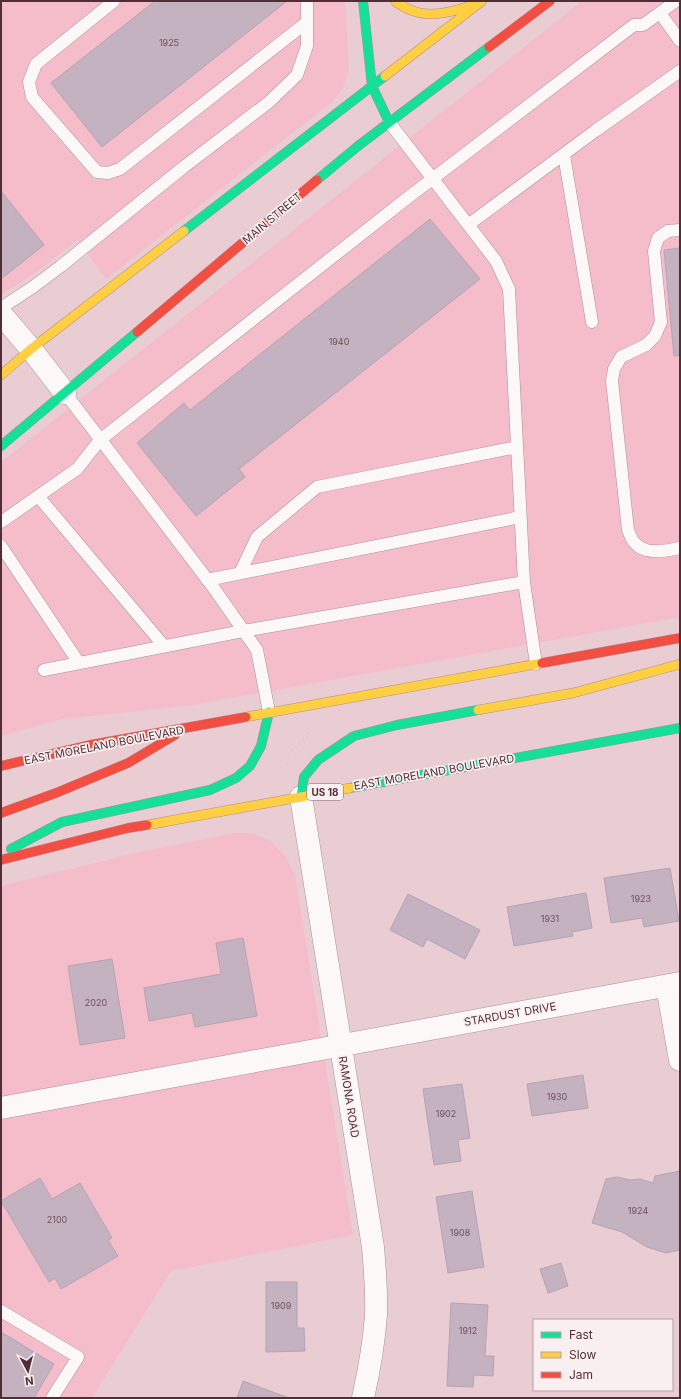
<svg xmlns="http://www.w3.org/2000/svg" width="681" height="1399" font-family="Inter,sans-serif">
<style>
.built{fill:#f4bdc9}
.building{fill:#c5b2c0;stroke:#b6a3b3}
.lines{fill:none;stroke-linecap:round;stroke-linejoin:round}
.lane-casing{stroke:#ab8f96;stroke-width:13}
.street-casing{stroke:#ab8f96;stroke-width:23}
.fast-casing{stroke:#ab8f96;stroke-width:10}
.slow-casing{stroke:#ab8f96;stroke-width:10}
.jam-casing{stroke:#ab8f96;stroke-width:10}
.path{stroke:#d6ced0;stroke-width:2.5;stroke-dasharray:2 3;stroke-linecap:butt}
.lane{stroke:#fcf8f8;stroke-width:12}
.street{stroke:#fcf8f8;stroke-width:22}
.fast{stroke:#16e098;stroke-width:9}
.slow{stroke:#ffcf43;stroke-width:9}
.jam{stroke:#f24e42;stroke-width:9}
.labels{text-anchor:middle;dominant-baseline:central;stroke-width:3.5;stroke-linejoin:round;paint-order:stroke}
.number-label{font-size:9px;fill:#6d4f58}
.shield{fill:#f9eff1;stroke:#83686e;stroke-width:1}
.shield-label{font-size:10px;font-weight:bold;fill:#502e36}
.street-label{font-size:11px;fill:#502e36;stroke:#f9eff1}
</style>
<rect width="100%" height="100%" fill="#eacdd3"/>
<path class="built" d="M1,1H345L349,69L342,89L332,102L106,279L77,240L37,272L1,295Z
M582,1H680V617L187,706L62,719L1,736V462Z
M234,833H251L271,841L286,857L295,875L353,1235L171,1271L92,1398H1V886L139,852Z"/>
<path class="building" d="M155,1H287L102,147L51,83Z
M1,191L44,245L1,279Z
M430,219L480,279L239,469L245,477L196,516L137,443L184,403L190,410Z
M680,248V355L674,356L664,250Z
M670,868L679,921L644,927L642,918L611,923L604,878Z
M586,893L592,928L572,932L573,936L514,946L507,907Z
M408,894L480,930L465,959L427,939L423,947L390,930Z
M243,938L257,1016L195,1027L192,1013L149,1021L144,988L221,974L216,943Z
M112,959L125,1038L80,1045L68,966Z
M583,1075L588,1108L532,1116L527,1084Z
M462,1084L470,1138L458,1140L461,1161L434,1165L423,1089Z
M680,1171V1250L666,1253L647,1247L622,1232L592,1223L606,1179L617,1177L630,1180L640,1179L653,1183L655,1176Z
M40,1178L52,1199L80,1183L112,1238L108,1240L118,1256L61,1289L55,1278L49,1282L1,1201Z
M472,1191L484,1267L448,1273L436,1197Z
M561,1263L568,1286L548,1293L540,1269Z
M266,1282H297V1328H304L305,1351L266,1352Z
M451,1303L488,1305L485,1356H494L493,1376L474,1375L473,1387L447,1386Z
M1,1332L54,1364L34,1398H1Z
M243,1381L289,1398H237Z"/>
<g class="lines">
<g class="lane-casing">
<path id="lane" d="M114,1L36,64L29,82L32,97L97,172L108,173L120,169L307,22
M660,13L680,41
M389,122L496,261L509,289L524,582L536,664
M564,155L592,322
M468,225L595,131L680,71
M680,230L668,231L658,238L654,251L661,322L655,336L646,345L621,357L614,369L612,381L628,530C630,534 631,539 634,542C645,556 665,551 680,548
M1,308L33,287L61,266L185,166L269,102L297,75L307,46V1
M65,393L213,587L257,650L269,712
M38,496L164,646
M1,522L77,469L100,440L406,199L634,25H643L676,1
M1,546L79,663
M240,573L257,537L317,487L517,447
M207,580L520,517
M44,670L243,631L524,582
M1,1311L78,1357L52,1398"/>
</g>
<g class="street-casing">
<path id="street" d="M1,314L31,349L65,393
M301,797L373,1247C375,1270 377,1293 376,1315C374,1343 369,1371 363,1398
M667,986L680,1060
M1,1108L680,983"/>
</g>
<g class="fast-casing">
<path id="fast" d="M363,1L372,86L389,122
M317,180L358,146L489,47
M184,231L385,76
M1,446L137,332
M350,788L680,728
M301,797L304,777L318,760L354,736L397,725L478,710
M11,849L62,822L210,790L236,778L250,766L261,746L269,712"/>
</g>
<g class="slow-casing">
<path id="slow" d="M395,1C419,20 443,15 470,6
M385,76L482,1
M1,375L31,349L184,231
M478,710L573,693L680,664
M246,717L542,663
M147,825L350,788"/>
</g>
<g class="jam-casing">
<path id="jam" d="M489,47L550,1
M137,332L317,180
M542,663L680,638
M1,766L90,745L246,717
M1,813L56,793L128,763L175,735
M1,860L128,828L147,825"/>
</g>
<path class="path" d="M380,165L395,185
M280,761L308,736L307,728"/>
<use href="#lane" class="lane"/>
<use href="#street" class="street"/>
<use href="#fast" class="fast"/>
<use href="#slow" class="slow"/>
<use href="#jam" class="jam"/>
</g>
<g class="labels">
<g class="number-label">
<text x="169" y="42">1925</text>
<text x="339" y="341">1940</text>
<text x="641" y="898">1923</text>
<text x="550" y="918">1931</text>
<text x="96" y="1002">2020</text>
<text x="557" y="1096">1930</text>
<text x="446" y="1113">1902</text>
<text x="638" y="1210">1924</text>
<text x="57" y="1219">2100</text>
<text x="460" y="1232">1908</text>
<text x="281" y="1305">1909</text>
<text x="468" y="1330">1912</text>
</g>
<rect class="shield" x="307" y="784" width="36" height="16" rx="3"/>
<g class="shield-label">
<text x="325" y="792">US 18</text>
</g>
<g class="street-label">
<text transform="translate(272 218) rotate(-40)">MAIN STREET</text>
<text transform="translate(104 745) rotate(-11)">EAST MORELAND BOULEVARD</text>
<text transform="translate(434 772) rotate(-10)">EAST MORELAND BOULEVARD</text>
<text transform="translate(510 1014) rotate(-10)">STARDUST DRIVE</text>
<text transform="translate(349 1097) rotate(81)">RAMONA ROAD</text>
</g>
</g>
<rect width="681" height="1399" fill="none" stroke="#502e36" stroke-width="4"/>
<rect x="533" y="1319" width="140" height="72" fill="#f9eff1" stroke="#b5a2a6"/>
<rect x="541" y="1332" width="20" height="6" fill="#16e098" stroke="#b5a2a6"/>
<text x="569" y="1339" font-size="12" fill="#502e36">Fast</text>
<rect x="541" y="1352" width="20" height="6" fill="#ffcf43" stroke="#b5a2a6"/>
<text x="569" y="1359" font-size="12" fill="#502e36">Slow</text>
<rect x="541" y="1372" width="20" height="6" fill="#f24e42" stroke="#b5a2a6"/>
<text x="569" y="1379" font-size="12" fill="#502e36">Jam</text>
<g transform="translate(28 1371) rotate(173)" stroke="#f9eff1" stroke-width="3" paint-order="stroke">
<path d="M0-3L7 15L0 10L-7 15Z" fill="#502e36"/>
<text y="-6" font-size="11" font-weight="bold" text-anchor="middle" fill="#502e36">N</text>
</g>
</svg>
